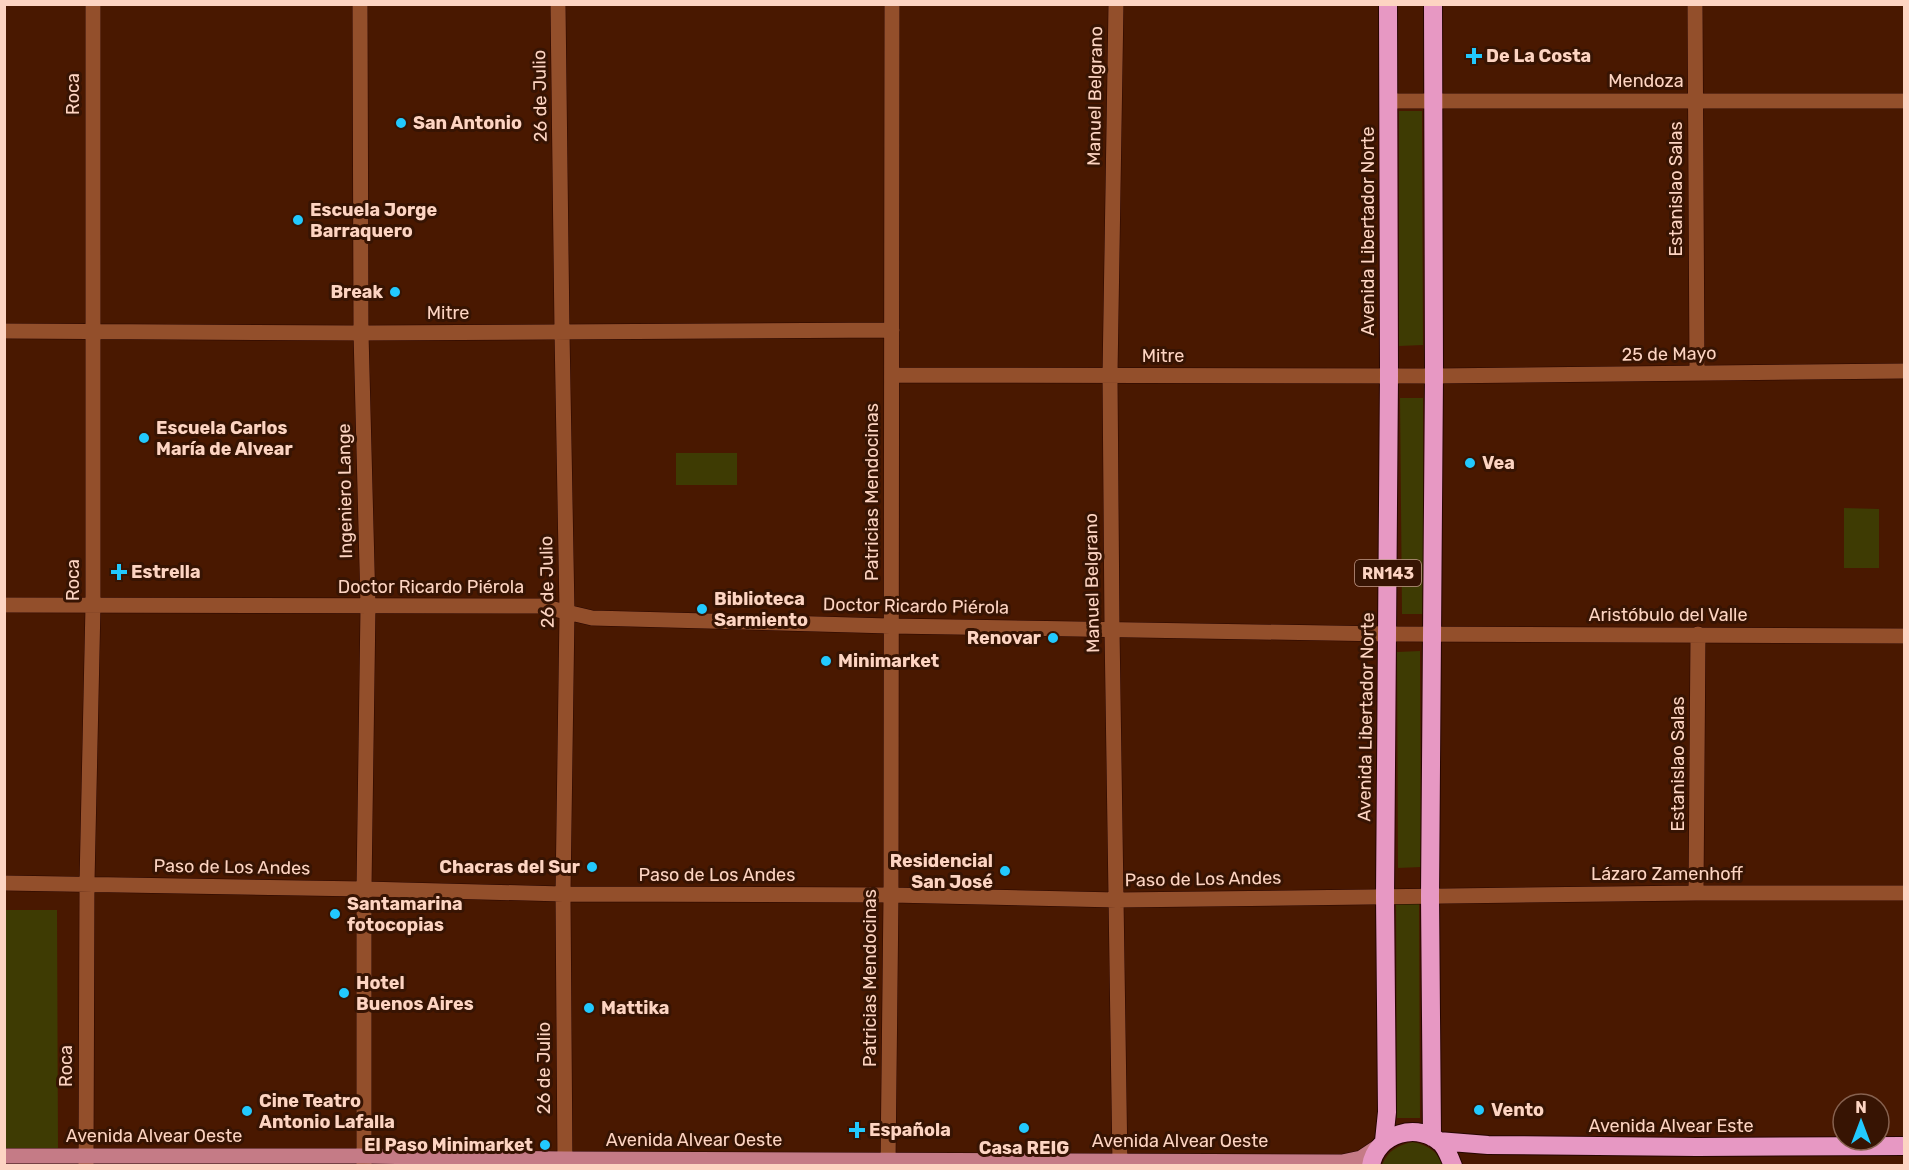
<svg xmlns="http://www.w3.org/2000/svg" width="1909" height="1170" font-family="Rubik,sans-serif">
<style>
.green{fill:#3e3b03}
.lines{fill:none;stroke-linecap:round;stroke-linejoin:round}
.minor-casing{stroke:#270600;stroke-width:16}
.major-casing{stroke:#270600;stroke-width:16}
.highway-casing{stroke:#270600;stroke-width:20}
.minor{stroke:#934f2b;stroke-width:15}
.major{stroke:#c57b86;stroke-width:15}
.highway{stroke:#e798c3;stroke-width:18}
.poi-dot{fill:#22c9fe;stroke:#371403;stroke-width:2}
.labels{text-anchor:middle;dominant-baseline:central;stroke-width:6;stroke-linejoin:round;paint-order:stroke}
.shield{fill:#371403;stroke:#c29a89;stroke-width:1.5}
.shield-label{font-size:16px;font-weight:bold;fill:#fdd4c2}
.poi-label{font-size:18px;font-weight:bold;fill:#fdd4c2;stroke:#371403;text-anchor:start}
.street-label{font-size:18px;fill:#fdd4c2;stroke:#371403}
</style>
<rect width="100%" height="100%" fill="#491800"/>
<path class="green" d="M1399,111H1422L1423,345L1399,346Z
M1400,398H1423L1424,614H1402Z
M676,453H737V485H676Z
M1844,508L1879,509V568H1844Z
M1420,651L1421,867L1398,868L1397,652Z
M1396,902H1419L1420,1118H1397Z
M5,910H57L58,1148H5Z
M1413,1142C1428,1145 1437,1151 1443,1165H1382C1388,1151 1397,1145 1413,1142Z"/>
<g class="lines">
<g class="minor-casing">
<path id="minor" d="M360,4L361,333L368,606L364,889V1166
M558,4L562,332L567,612L563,894L565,1166
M1116,4L1110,375L1112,628L1120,1166
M1695,4L1697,373
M1388,101H1904
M4,331L361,333L892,330
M892,375L1434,376L1904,371
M4,605L541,606L592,618L890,626L1388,634L1904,636
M4,883L364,889L563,894L891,895L1117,900L1696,893H1904
M1696,893L1698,634
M86,1166L87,883L93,605V4
M888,1166L891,895L892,4"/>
</g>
<g class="major-casing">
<path id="major" d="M4,1156H364L565,1159L1342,1162L1361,1158L1379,1146"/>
</g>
<g class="highway-casing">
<path id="highway" d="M1432,1137L1430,896L1434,376L1433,4
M1384,1141L1387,1112L1385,896L1389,375L1388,4
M1438,1141L1488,1145L1697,1147L1904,1146
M1371,1166C1376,1133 1419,1121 1442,1144C1447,1150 1450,1158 1453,1166"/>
</g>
<use href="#minor" class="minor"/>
<use href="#major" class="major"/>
<use href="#highway" class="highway"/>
</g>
<g class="poi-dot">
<path d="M1471 47h6v6h6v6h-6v6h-6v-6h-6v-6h6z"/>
<circle cx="401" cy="123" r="6"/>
<circle cx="298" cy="220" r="6"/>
<circle cx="395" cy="292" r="6"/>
<circle cx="144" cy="438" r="6"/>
<circle cx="1470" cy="463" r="6"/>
<path d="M116 563h6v6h6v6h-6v6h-6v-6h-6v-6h6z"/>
<circle cx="702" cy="609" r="6"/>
<circle cx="1053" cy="638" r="6"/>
<circle cx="826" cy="661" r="6"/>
<circle cx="592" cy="867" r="6"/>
<circle cx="1005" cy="871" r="6"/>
<circle cx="335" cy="914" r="6"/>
<circle cx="344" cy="993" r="6"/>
<circle cx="589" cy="1008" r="6"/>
<circle cx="1479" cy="1110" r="6"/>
<circle cx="247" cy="1111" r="6"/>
<circle cx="1024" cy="1128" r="6"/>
<path d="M854 1121h6v6h6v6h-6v6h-6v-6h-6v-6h6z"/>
<circle cx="545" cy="1145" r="6"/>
</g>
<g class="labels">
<rect class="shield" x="1355" y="560" width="66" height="26" rx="4.5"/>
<g class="shield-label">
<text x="1388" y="573">RN143</text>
</g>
<g class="poi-label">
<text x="1486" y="56">De La Costa</text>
<text x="413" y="123">San Antonio</text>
<text x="310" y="210">Escuela Jorge<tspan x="310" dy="21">Barraquero</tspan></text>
<text x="383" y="292" text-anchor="end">Break</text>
<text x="156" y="428">Escuela Carlos<tspan x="156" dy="21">María de Alvear</tspan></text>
<text x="1482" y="463">Vea</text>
<text x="131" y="572">Estrella</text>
<text x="714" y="599">Biblioteca<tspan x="714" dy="21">Sarmiento</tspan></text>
<text x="1041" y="638" text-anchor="end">Renovar</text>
<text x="838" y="661">Minimarket</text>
<text x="993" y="861" text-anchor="end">Residencial<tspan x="993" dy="21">San José</tspan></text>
<text x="580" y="867" text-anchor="end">Chacras del Sur</text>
<text x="347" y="904">Santamarina<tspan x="347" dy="21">fotocopias</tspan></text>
<text x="356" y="983">Hotel<tspan x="356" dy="21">Buenos Aires</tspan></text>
<text x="601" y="1008">Mattika</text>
<text x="259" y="1101">Cine Teatro<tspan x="259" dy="21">Antonio Lafalla</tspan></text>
<text x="1491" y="1110">Vento</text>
<text x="869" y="1130">Española</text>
<text x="533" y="1145" text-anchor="end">El Paso Minimarket</text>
<text x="1024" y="1148" text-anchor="middle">Casa REIG</text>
</g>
<g class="street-label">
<text x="1646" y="81">Mendoza</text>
<text transform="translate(73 94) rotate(-90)">Roca</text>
<text transform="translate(540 96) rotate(-91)">26 de Julio</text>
<text transform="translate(1095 96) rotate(-89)">Manuel Belgrano</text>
<text transform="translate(1676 189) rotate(-90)">Estanislao Salas</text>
<text transform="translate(1368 231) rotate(-90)">Avenida Libertador Norte</text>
<text x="448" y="313">Mitre</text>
<text transform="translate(1669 354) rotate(-1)">25 de Mayo</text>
<text x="1163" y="356">Mitre</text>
<text transform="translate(345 491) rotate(-91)">Ingeniero Lange</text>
<text transform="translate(872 492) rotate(-90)">Patricias Mendocinas</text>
<text transform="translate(73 580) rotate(-90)">Roca</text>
<text transform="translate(547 582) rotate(-91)">26 de Julio</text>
<text transform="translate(1092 583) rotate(-91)">Manuel Belgrano</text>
<text x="431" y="587">Doctor Ricardo Piérola</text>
<text transform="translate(916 606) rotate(1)">Doctor Ricardo Piérola</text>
<text x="1668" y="615">Aristóbulo del Valle</text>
<text transform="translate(1366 717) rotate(-89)">Avenida Libertador Norte</text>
<text transform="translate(1678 764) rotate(-90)">Estanislao Salas</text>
<text transform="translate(232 867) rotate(1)">Paso de Los Andes</text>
<text x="1667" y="874">Lázaro Zamenhoff</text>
<text x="717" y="875">Paso de Los Andes</text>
<text transform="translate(1203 879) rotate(-1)">Paso de Los Andes</text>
<text transform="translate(870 978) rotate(-90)">Patricias Mendocinas</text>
<text transform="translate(66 1066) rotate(-90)">Roca</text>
<text transform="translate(544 1068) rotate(-90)">26 de Julio</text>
<text x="1671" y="1126">Avenida Alvear Este</text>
<text x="154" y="1136">Avenida Alvear Oeste</text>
<text x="694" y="1140">Avenida Alvear Oeste</text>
<text x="1180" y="1141">Avenida Alvear Oeste</text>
</g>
</g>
<rect width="1909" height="1170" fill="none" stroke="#fdd4c2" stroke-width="12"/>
<g transform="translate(1861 1122)"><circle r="28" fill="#371403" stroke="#86614f" stroke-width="1.5"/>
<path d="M0-4.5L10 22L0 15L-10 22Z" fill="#22c9fe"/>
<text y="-9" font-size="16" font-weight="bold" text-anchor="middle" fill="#fdd4c2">N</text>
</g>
</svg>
